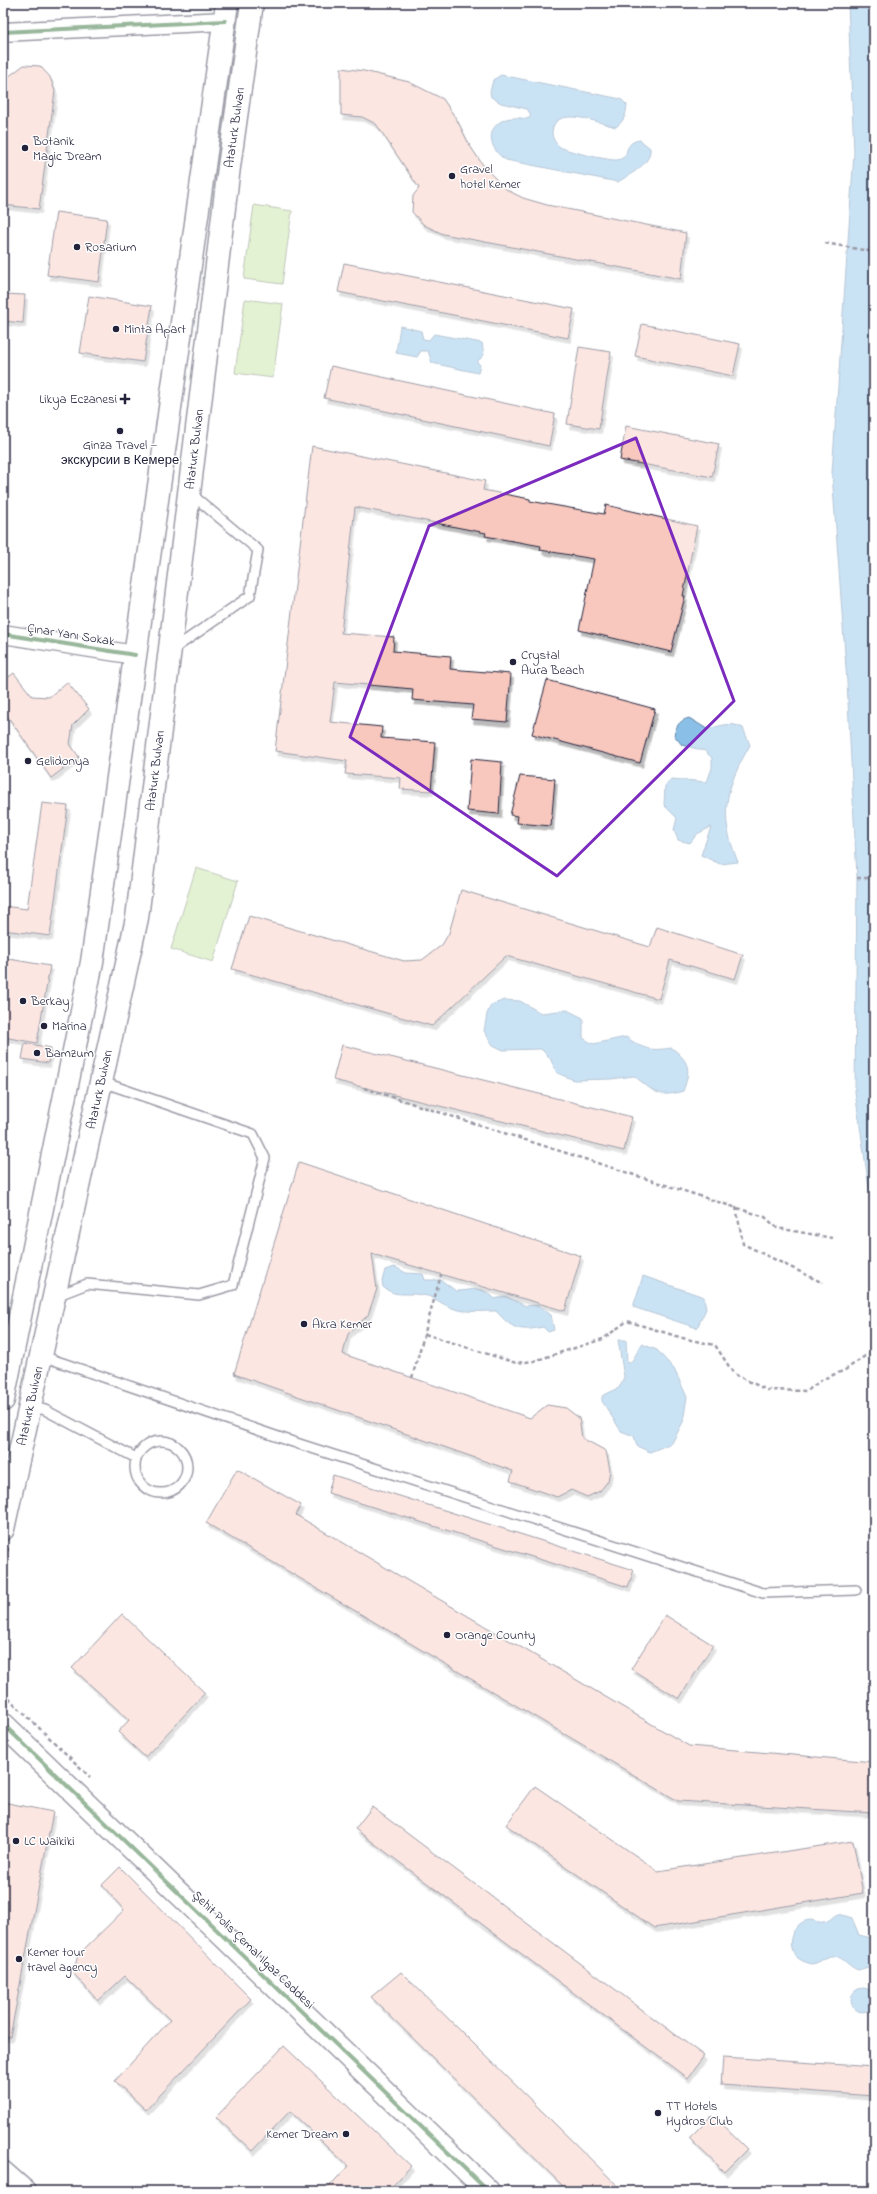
<svg xmlns="http://www.w3.org/2000/svg" width="877" height="2194" font-family="'Indie Flower',sans-serif">
<style>
.green{fill:#c2e29b;stroke:#72826b}
.water{fill:#8ac0e7;stroke:#6081a2}
.building{fill:#f8c8be;stroke:#22223b;filter:url(#shadow)}
.lines{fill:none;stroke-linecap:round;stroke-linejoin:round}
.service-casing{stroke:#22223b;stroke-width:12}
.minor-casing{stroke:#22223b;stroke-width:21}
.tertiary-casing{stroke:#22223b;stroke-width:25}
.secondary-casing{stroke:#22223b;stroke-width:25}
.path{stroke:#22223b;stroke-width:2.5;stroke-dasharray:4 3;stroke-linecap:butt}
.service{stroke:#fff;stroke-width:9}
.minor{stroke:#fff;stroke-width:18}
.tertiary{stroke:#fff;stroke-width:22}
.secondary{stroke:#fff;stroke-width:22}
.cycleway-casing{stroke:#fff;stroke-width:6}
.cycleway{stroke:#1b5e20;stroke-width:4}
.marked{fill:none;stroke:#7b2cbf;stroke-width:3;stroke-linejoin:round}
.poi-dot{fill:#22223b;stroke:#fff;stroke-width:1.5}
.labels{text-anchor:middle;dominant-baseline:central;stroke-width:3;stroke-linejoin:round;paint-order:stroke}
.street-label{font-size:13px;fill:#22223b;stroke:#fff}
.poi-label{font-size:13px;fill:#22223b;stroke:#fff;text-anchor:start}
</style>
<defs>
<filter id="shadow"><feDropShadow dx="2.5" dy="4.5" stdDeviation="0" flood-color="#0004"/></filter>
</defs>
<rect width="100%" height="100%" fill="#fff"/>
<filter id="ink" filterUnits="userSpaceOnUse"><feTurbulence type="fractalNoise" baseFrequency=".025" numOctaves="2"/><feDisplacementMap in="SourceGraphic" scale="8" xChannelSelector="R" yChannelSelector="G"/><feConvolveMatrix kernelMatrix="1 2 1 2 8 2 1 2 1" color-interpolation-filters="sRGB"/></filter>
<g filter="url(#ink)">
<path class="green" d="M254,205L292,211L282,284L244,279Z
M245,299L283,304L273,378L235,373Z
M196,868L238,881L213,962L171,949Z"/>
<path class="water" d="M848,3H874V1222L855,1092L857,878L847,682L832,473L854,153Z
M501,75L621,99L627,105C626,115 624,121 616,127C599,123 554,104 552,132C552,138 555,143 560,147C566,151 607,160 615,160C619,160 622,159 626,155C627,146 631,141 640,140L650,148C652,164 630,174 618,182L506,160C489,150 484,127 506,119C514,117 521,118 528,119L531,115L527,109L501,103L491,97L490,92L493,80Z
M400,326L421,331L423,339L429,340L434,334L482,343L484,355L477,362L480,365L478,373L432,363L428,351H421L417,357L396,353Z
M689,718L707,729C721,726 730,721 743,728L750,745C725,789 718,814 738,862L720,864L701,855L711,827L697,834L690,843L678,840L674,830L677,818L664,805L665,786L671,779L707,782L712,768V758L705,751L682,745L674,735C677,725 679,721 689,718Z
M505,1000L520,1001L541,1013L567,1010L583,1018V1038L593,1044L626,1037C645,1050 649,1051 672,1048C690,1062 691,1070 683,1091C657,1099 654,1091 634,1076L611,1079L574,1080L557,1073L550,1058L541,1049L503,1050L493,1045L484,1031L487,1014L491,1005Z
M395,1267L406,1273L423,1274L425,1280H441L456,1291C474,1291 480,1284 495,1299L505,1296L526,1306L537,1305L551,1315L554,1330L548,1332L543,1327C519,1332 512,1329 496,1311C483,1311 464,1313 452,1308C441,1304 434,1296 422,1295C407,1292 396,1298 383,1287L382,1281L385,1270Z
M643,1276L704,1297L706,1309L697,1328L633,1307Z
M618,1340H626L627,1363L632,1361L642,1344L657,1350L674,1369L687,1397L683,1422L672,1443L650,1452L637,1446L634,1436L621,1431L602,1401V1396L619,1388L624,1377Z
M839,1914L852,1918L859,1935L867,1937L873,1943L872,1963L868,1967L858,1970C848,1967 842,1954 830,1956C824,1958 819,1963 812,1964C803,1962 794,1958 791,1948C788,1936 797,1921 810,1920C814,1920 819,1923 823,1922C829,1922 833,1916 839,1914Z
M851 2000a12 12 0 1 1 24 0a12 12 0 1 1-24 0Z"/>
<path class="building" d="M24,65L40,66L50,77L55,91L39,209L3,205V87L4,80Z
M341,68L364,71L409,82L443,99L457,120L470,146L485,168L507,190L523,198L547,205L686,233L681,279L443,234L424,225L412,212L413,196L419,188L376,124L362,117L341,115Z
M56,212L107,219L99,282L47,275Z
M344,263L574,309L568,338L338,292Z
M3,294L25,295L23,323L3,321Z
M89,296L152,306L143,362L80,353Z
M642,324L740,344L733,376L635,356Z
M579,347L611,352L599,429L567,424Z
M331,366L555,414L549,446L324,398Z
M626,426L719,444L712,477L620,460Z
M312,446L485,481L483,490L530,499V501L604,514L606,505L697,526L683,596H685L671,652L579,630L594,559L540,550L541,546L485,536L486,533L355,507L341,633L394,637L393,651L451,656L450,669L511,674L507,722L471,719L473,705L412,700L413,689L335,682L330,722L382,727L381,738L435,742L431,791L400,789L401,778L345,774L347,761L275,751Z
M14,673L32,696L49,697L67,682L89,709L73,725L70,744L79,757L51,778L3,710V681Z
M547,680L655,709L640,763L532,734Z
M471,759L502,762L499,814L467,811Z
M520,776L555,779L551,826L517,823L518,816L510,815Z
M42,803L68,806L50,936L3,930V906L27,909Z
M461,890L650,947L657,927L743,955L735,979L670,960L659,999L506,956L432,1026L232,969L249,916L404,961L422,960L442,945L449,933Z
M3,958L50,966L37,1043L3,1037Z
M25,1043L51,1048L48,1063L22,1059Z
M342,1045L632,1117L624,1151L333,1080Z
M299,1162L581,1256L565,1311L372,1254L377,1289L368,1315L348,1334L343,1354L530,1418L547,1405L566,1408L579,1418L582,1438L606,1451L610,1470L608,1481L600,1491L587,1497L571,1490L557,1497L510,1481L513,1471L234,1374Z
M237,1469L301,1505L296,1515L689,1746L874,1762V1813L678,1801L206,1523Z
M333,1475L634,1570L628,1587L328,1493Z
M122,1614L205,1693L145,1757L118,1732L129,1720L72,1668Z
M665,1615L713,1645L679,1699L631,1669Z
M535,1786L658,1871L853,1841L863,1893L654,1928L506,1825Z
M3,1802L53,1812L10,2037H3Z
M372,1807L704,2056L687,2078L355,1829Z
M120,1867L251,1999L146,2110L115,2081L170,2020L125,1976L98,2001L73,1973L78,1955L124,1910L102,1885Z
M401,1972L623,2191H568L371,1997Z
M284,2046L411,2166L388,2191H325L348,2166L290,2111L252,2151L216,2117Z
M723,2057L874,2067V2096L721,2085Z
M712,2115L747,2149L724,2172L689,2138Z"/>
<g class="lines">
<g class="service-casing">
<path id="service" d="M172,650L250,596L258,550L190,493
M56,1296L87,1284L199,1295L233,1285L265,1158L253,1134L111,1085L102,1080
M42,1356L293,1442L763,1593L856,1590
M31,1406L45,1410L136,1458
M135 1467a26 26 0 1 1 52 0a26 26 0 1 1-52 0Z"/>
</g>
<g class="minor-casing">
<path id="minor" d="M3,32L225,21
M3,634L135,655
M3,2170L27,2191"/>
</g>
<g class="tertiary-casing">
<path id="tertiary" d="M3,1724L488,2191"/>
</g>
<g class="secondary-casing">
<g id="secondary">
<path d="M3,1400L92,962L227,3"/>
<path id="s1" d="M3,1529L137,918L229,167L252,3"/>
</g>
</g>
<path class="path" d="M825,243L874,252
M857,878H874
M364,1088L765,1217L777,1228L832,1238
M736,1207L743,1244L823,1283
M425,1334L516,1363L534,1361L603,1339L627,1321L686,1339L715,1345L734,1374L767,1390L807,1391L823,1379L845,1370L865,1356L874,1354
M412,1378L441,1275
M3,1572L8,1548
M3,1693L90,1777
M508,2184L514,2191"/>
<use href="#service" class="service"/>
<use href="#minor" class="minor"/>
<use href="#tertiary" class="tertiary"/>
<use href="#secondary" class="secondary"/>
<g class="cycleway-casing">
<path id="cycleway" d="M3,32L225,21
M3,634L135,655
M3,1724L488,2191"/>
</g>
<use href="#cycleway" class="cycleway"/>
</g>
</g>
<path d="M0 0H877V2194H0ZM636,438L734,701L557,876L350,737L429,526Z" fill="#fff" fill-opacity=".55" fill-rule="evenodd"/>
<path class="marked" d="M636,438L734,701L557,876L350,737L429,526Z"/>
<g class="poi-dot">
<circle cx="25" cy="148" r="4"/>
<circle cx="452" cy="176" r="4"/>
<circle cx="77" cy="247" r="4"/>
<circle cx="116" cy="329" r="4"/>
<path d="M123 393h4v4h4v4h-4v4h-4v-4h-4v-4h4z"/>
<circle cx="120" cy="431" r="4"/>
<circle cx="513" cy="662" r="4"/>
<circle cx="28" cy="761" r="4"/>
<circle cx="23" cy="1001" r="4"/>
<circle cx="44" cy="1026" r="4"/>
<circle cx="37" cy="1053" r="4"/>
<circle cx="304" cy="1324" r="4"/>
<circle cx="447" cy="1635" r="4"/>
<circle cx="16" cy="1841" r="4"/>
<circle cx="19" cy="1959" r="4"/>
<circle cx="658" cy="2113" r="4"/>
<circle cx="346" cy="2134" r="4"/>
</g>
<g class="labels">
<g class="street-label">
<text stroke="none"><textPath href="#s1" startOffset="1422">Ataturk Bulvarı</textPath></text>
<text stroke="none"><textPath href="#s1" startOffset="1098">Ataturk Bulvarı</textPath></text>
<text transform="translate(71 635) rotate(9)">Çınar Yanı Sokak</text>
<text stroke="none"><textPath href="#s1" startOffset="774">Ataturk Bulvarı</textPath></text>
<text stroke="none"><textPath href="#s1" startOffset="450">Ataturk Bulvarı</textPath></text>
<text stroke="none"><textPath href="#s1" startOffset="126">Ataturk Bulvarı</textPath></text>
<text transform="translate(253 1950) rotate(44)">Şehit Polis Çemal Ilgaz Caddesi</text>
</g>
<g class="poi-label">
<text x="33" y="141">Botanik<tspan x="33" dy="15">Magic Dream</tspan></text>
<text x="460" y="169">Gravel<tspan x="460" dy="15">hotel Kemer</tspan></text>
<text x="85" y="247">Rosarium</text>
<text x="124" y="329">Minta Apart</text>
<text x="117" y="399" text-anchor="end">Likya Eczanesi</text>
<text x="120" y="445" text-anchor="middle">Ginza Travel —<tspan x="120" dy="15">экскурсии в Кемере</tspan></text>
<text x="521" y="655">Crystal<tspan x="521" dy="15">Aura Beach</tspan></text>
<text x="36" y="761">Gelidonya</text>
<text x="31" y="1001">Berkay</text>
<text x="52" y="1026">Marina</text>
<text x="45" y="1053">Bamzum</text>
<text x="312" y="1324">Akra Kemer</text>
<text x="455" y="1635">Orange County</text>
<text x="24" y="1841">LC Waikiki</text>
<text x="27" y="1952">Kemer tour<tspan x="27" dy="15">travel agency</tspan></text>
<text x="666" y="2106">TT Hotels<tspan x="666" dy="15">Hydros Club</tspan></text>
<text x="338" y="2134" text-anchor="end">Kemer Dream</text>
</g>
</g>
<rect width="877" height="2194" fill="none" stroke="#fff" stroke-width="16"/>
<rect x="8" y="8" width="861" height="2178" fill="none" stroke="#22223b" stroke-width="1.5" filter="url(#ink)"/>
</svg>
